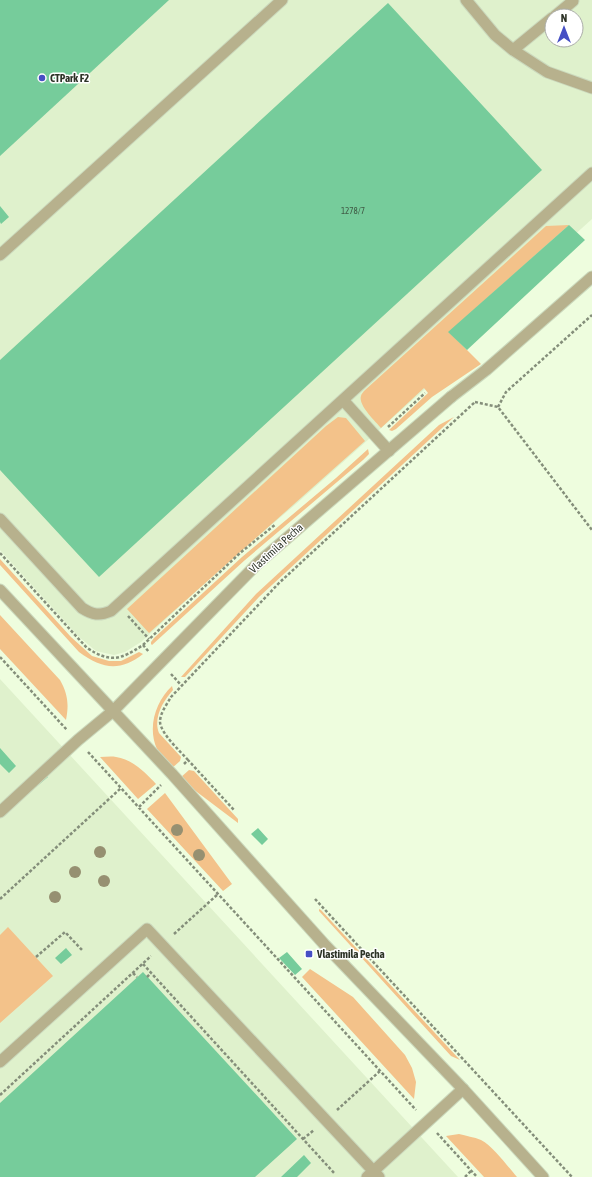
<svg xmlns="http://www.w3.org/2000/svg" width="592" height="1177" font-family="'Asap Condensed',sans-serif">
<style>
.built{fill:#dff1cc;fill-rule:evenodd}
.green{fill:#f3c28a}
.building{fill:#76cc9b}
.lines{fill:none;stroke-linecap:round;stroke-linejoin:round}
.service-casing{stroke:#cbd9bd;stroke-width:13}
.minor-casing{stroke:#cbd9bd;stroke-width:13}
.path{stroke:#848e7a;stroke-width:2.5;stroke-dasharray:3 2;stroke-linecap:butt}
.service{stroke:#b7b18d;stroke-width:11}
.minor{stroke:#b7b18d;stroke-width:11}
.tree{fill:#969071}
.poi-dot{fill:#464fc4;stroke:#fff;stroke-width:1.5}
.labels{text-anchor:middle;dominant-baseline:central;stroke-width:3;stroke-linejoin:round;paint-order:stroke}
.number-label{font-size:9px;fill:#3f5944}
.poi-label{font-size:11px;font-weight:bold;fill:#2d3327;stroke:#fff;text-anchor:start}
.street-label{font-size:11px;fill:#2d3327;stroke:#fff}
</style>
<rect width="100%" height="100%" fill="#eefdde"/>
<path class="built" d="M0,0H592V219L424,371L434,381L296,504L230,560L141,642L125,652L114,655L96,651L79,637L0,550ZM552,16H576V40H552Z
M0,679L126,816L458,1177H0Z"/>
<path class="green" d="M569,225L449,332L481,364L432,397L396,429L392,431L389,430L428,393L424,388L381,428C375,421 358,405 361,396C361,394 363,393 364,391L546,226Z
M338,417L346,418L365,441L149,633L127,609L326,426Z
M454,417L259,597L185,677H181L256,594L439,425Z
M368,449L369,454L363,460L245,560L152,645L151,644V642L154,638L242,557L336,478Z
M0,559L71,637L92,656L109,661H121L139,652L143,654C120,672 102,669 79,652L0,565Z
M0,615L60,680C68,694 69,705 66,720L0,649Z
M172,686L173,690C163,701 153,718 159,733L181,757L180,761L171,769C166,763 160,757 157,749C147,727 156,701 172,686Z
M100,757C105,757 111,756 116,757C132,759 146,773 156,784L138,799Z
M189,770L194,771L238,819V823L181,780L180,778Z
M165,793L232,884L223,891L147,809Z
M319,909L321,910L460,1060L451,1056L319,911Z
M8,927L53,976L0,1023V935Z
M310,969L353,997L405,1055L412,1068L416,1082L414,1099L302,977Z
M459,1134C466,1136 474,1137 481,1140C494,1147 507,1166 517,1177H484L446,1136Z"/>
<path class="building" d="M0,0H169L0,156Z
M388,3L542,170L99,577L0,470V360Z
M0,206L9,217L1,224L0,222Z
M569,225L585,240L467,350L448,332Z
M0,748L16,766L9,773L0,764Z
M42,770L48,777L36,787L30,780Z
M258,828L268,839L262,845L251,834Z
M66,948L72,955L61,964L55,958Z
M287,952L302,969L295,975L279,958Z
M143,972L297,1139L255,1177H0V1103Z
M304,1155L311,1163L297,1177H281Z"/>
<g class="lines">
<g class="service-casing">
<path id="service" d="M466,0L495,35L513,50L547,72L592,88
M555,16L573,1L572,0
M513,50L552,18
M0,255L282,0
M451,397L486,370L592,277
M343,400L389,451
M0,519L82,608C93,615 99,616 111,611L592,173
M0,812L78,740L113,711
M0,1062L147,929L379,1177
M367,1177L463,1089"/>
</g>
<g class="minor-casing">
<path id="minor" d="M0,590L172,774L324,944L463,1089L543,1177
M113,711L258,563L451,397"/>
</g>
<path class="path" d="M475,402L498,407L592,530
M498,407L506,392L592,315
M388,427L425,393
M0,553L87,648C111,663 120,660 143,645L149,652
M128,616L149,639
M143,645L240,553L276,524
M0,657L67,730
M171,674L181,685
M88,752L416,1110
M188,760C181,752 161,734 160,722C160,713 167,704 171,697L279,583L475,402
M184,764L188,760L234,810
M139,807L161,785
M0,899L121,788
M315,899L572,1177
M174,934L218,894
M36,957L65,932L82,950
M143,964L335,1174
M133,973L137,977
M147,977L151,973
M0,1095L151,956
M337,1110L380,1071
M437,1133L477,1177
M303,1139L314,1130
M465,1177L471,1171"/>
<use href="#service" class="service"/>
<use href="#minor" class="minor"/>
</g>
<g class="tree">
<circle cx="177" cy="830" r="6"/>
<circle cx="100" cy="852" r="6"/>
<circle cx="199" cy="855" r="6"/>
<circle cx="75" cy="872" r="6"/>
<circle cx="104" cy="881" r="6"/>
<circle cx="55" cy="897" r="6"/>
</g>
<g class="poi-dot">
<circle cx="42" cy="78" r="4"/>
<rect x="305" y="950" width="8" height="8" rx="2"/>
</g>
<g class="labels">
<g class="number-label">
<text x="353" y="211">1278/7</text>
</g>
<g class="poi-label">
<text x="50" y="78">CTPark F2</text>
<text x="317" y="954">Vlastimila Pecha</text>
</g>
<g class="street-label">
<text transform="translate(276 548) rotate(-42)">Vlastimila Pecha</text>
</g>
</g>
<g transform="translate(564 28)"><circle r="19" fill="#ffffff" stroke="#abada9"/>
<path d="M0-3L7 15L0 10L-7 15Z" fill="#464fc4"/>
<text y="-6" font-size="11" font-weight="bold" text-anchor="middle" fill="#2d3327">N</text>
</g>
</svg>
